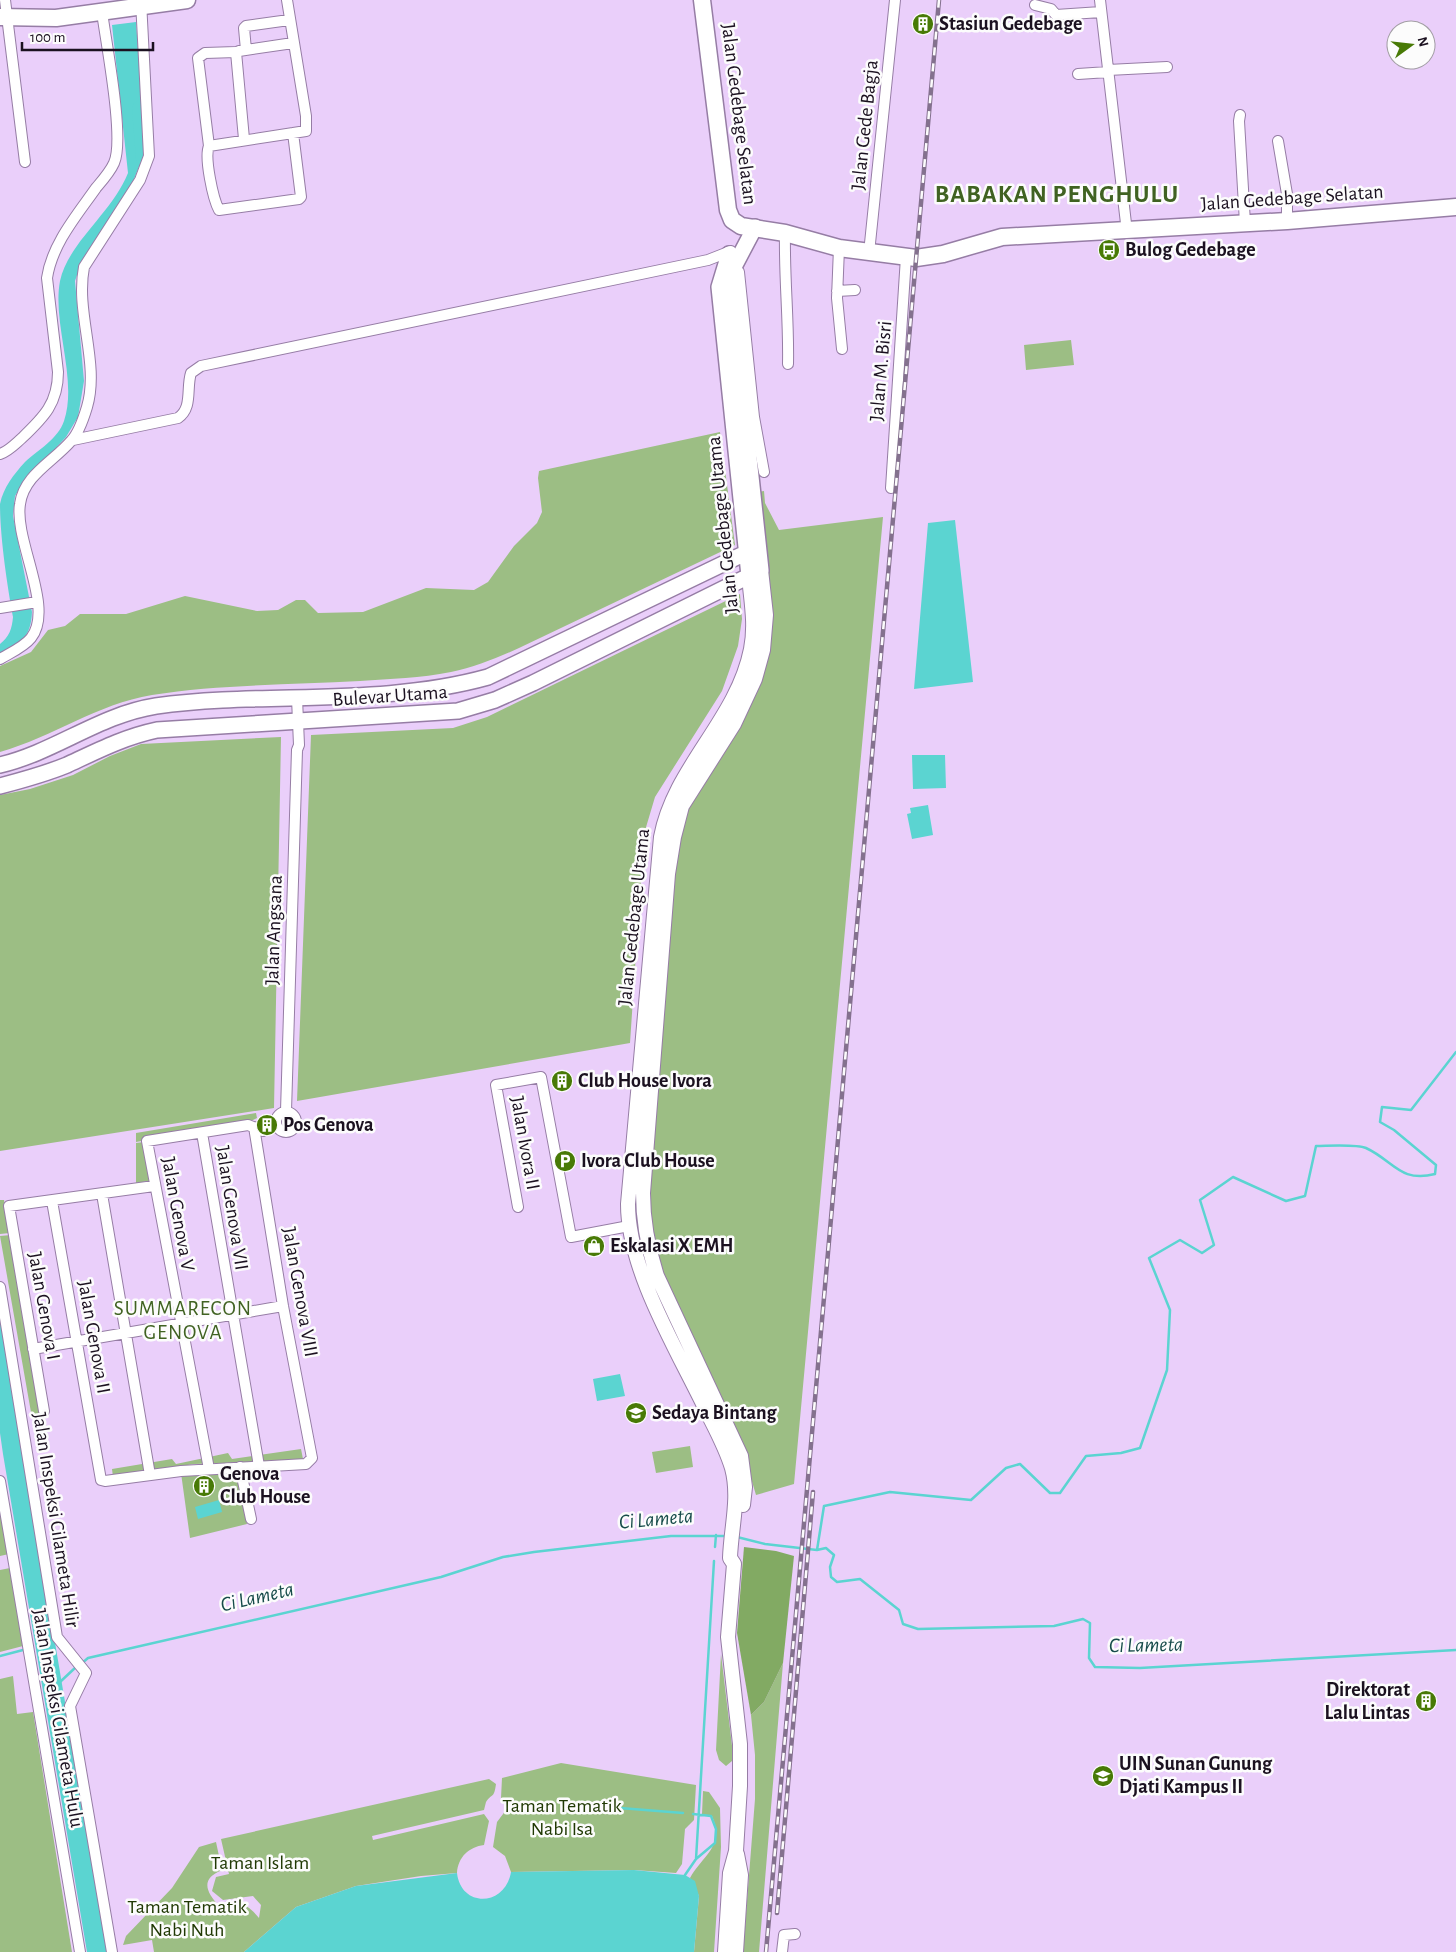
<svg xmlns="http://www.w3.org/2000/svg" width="1456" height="1952" font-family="'Alegreya Sans',sans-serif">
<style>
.green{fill:#9cbe84}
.forest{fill:#82aa63}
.water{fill:#5bd4d1}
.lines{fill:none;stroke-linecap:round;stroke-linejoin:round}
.stream{stroke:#5bd4d1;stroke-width:2.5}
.river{stroke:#5bd4d1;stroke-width:16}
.minor-tunnel{stroke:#cbb2d9;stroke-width:10;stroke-dasharray:10 5;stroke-linecap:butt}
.minor-casing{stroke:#967da5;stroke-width:12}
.tertiary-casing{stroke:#967da5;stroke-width:16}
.secondary-casing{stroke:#967da5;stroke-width:18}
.primary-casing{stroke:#967da5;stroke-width:19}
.minor{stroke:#fff;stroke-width:10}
.tertiary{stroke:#fff;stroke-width:14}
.secondary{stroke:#fff;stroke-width:15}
.primary{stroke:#fff;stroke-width:16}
.rail-casing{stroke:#84718e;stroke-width:4.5}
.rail{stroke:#fcfcfc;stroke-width:2.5;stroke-dasharray:8;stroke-linecap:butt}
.labels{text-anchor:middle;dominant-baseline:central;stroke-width:5;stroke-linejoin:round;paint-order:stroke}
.poi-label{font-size:20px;font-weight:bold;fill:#1b1120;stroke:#fcfcfc;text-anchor:start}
.street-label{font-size:20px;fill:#1b1120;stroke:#fcfcfc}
.park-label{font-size:20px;fill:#203904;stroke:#fcfcfc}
.neighbourhood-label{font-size:21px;letter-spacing:1px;fill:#406222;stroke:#fcfcfc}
.water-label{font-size:21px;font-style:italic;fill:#164b4a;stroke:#fcfcfc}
.district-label{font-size:25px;font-weight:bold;letter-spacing:1px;fill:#406222;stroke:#fcfcfc}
</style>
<rect width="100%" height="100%" fill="#eacffa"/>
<path class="green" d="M1071,340L1074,365L1026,370L1024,345Z
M720,432L735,545L519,648C497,658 475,667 451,672C421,678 390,679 360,681C293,685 219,684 152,695C97,704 53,737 0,752V666L31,652L48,630L65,626L80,614H126L185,596L257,611L278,610L296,600H305L318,613L363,612L426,588L474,590L488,582L514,546L537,523L542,512L538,478L539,471Z
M764,491L765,503L779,530L883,517L794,1484L756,1495L748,1468L661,1274L652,1248L648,1193L673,875L687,808L749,706L757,492Z
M740,594L742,619L738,646L722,691L655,797L644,834L630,1043L297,1101L311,735L453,728L487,717Z
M281,737L274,1108L0,1151V795L30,789L73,775L110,756L141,744Z
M256,1113L257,1118L249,1122L136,1142V1133Z
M144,1142L149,1181L136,1183V1143Z
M0,1200H4L10,1233L0,1234Z
M11,1235L41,1416L32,1418L0,1236Z
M690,1446L693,1467L656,1473L652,1452Z
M301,1449L303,1459L293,1461L194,1464L113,1477L112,1469L172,1459L176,1464L228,1453L232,1459Z
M237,1471L247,1524L190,1538L181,1473Z
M0,1505L9,1554L0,1556Z
M10,1568L23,1646L0,1652V1570Z
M721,1654L733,1754L732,1761L726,1766L719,1760L716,1750Z
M783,1663L759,1952H743L755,1799V1755L751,1715L764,1702Z
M13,1676L17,1714L33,1712L72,1952H0V1679Z
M561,1763L696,1785L694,1820L685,1829L682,1864L676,1873L634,1870L511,1872L505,1856L493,1847L497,1822L506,1810L505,1803L501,1798L502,1778Z
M489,1779L496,1784C494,1799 492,1793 486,1802L484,1810L372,1836L373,1840L484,1814L489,1821L484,1845C469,1847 458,1857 457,1873L421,1876L356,1886L296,1907L244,1952H154L152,1940L123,1945L126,1936L172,1888L199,1847L216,1842L222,1870C200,1879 206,1892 219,1906C242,1908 241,1897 259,1918L261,1905L253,1896L223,1900L212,1891L216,1877L229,1874L221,1839Z
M703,1791L709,1792L720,1808L721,1847L714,1952H694L699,1896L690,1878C704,1854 725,1846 712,1816L702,1814Z"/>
<path class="forest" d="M744,1547L776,1551L794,1556L783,1663L764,1702L751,1715L737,1633Z"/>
<path class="water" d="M136,22L143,118L140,164L129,192L82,260L75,281L84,381L78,417L66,437L23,483L15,496L13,516L32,612C31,637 21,643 0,655V644C9,637 12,629 13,617C7,584 0,537 0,504C3,488 14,474 25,462C38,450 58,439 64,421C78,379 52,324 60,281C68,243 112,213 128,173L112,25Z
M955,520L973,682L914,689L928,523Z
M912,755H945L946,788L913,789Z
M928,805L933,835L912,839L907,814L911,813L910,808Z
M0,1315L107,1952H87L3,1454L0,1433Z
M620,1374L625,1396L597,1401L593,1379Z
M219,1500L222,1512L198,1519L195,1507Z
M634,1870L685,1875L695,1881L699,1896L694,1952H244L296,1907L356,1886L457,1873C461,1908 505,1907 511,1872Z"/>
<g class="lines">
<path class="stream" d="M737,1537L765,1544L817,1550L826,1548L834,1555L830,1567L831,1577L837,1582L860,1579L899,1610L903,1624L918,1629L1054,1626L1083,1619L1090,1623L1089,1658L1095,1667L1140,1668L1456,1650
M715,1547L716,1535
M817,1550L824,1506L890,1492L971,1500L1006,1468L1020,1464L1050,1493H1060L1086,1456L1121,1453L1140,1448L1167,1370L1170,1310L1149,1258L1180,1240L1202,1253L1214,1245L1200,1200L1233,1177L1286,1201L1305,1196L1316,1146C1328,1146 1356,1144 1366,1148C1394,1161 1400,1183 1435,1174L1436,1165L1394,1130L1380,1122L1382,1107L1411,1110L1456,1052
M0,1656L23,1650
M81,1664L88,1658L441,1577L503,1557L534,1552L671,1536H727
M60,1682L76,1667
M620,1808L683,1813
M693,1814L711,1816L716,1829L715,1843L696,1859
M685,1875L696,1859L714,1561"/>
<path class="river" d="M140,109L144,159"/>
<path class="minor-tunnel" d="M261,1122L270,1120"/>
<g class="minor-casing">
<path id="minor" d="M5,0L25,162
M287,0L306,116V131L209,146C204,157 213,199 219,210L299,199L301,197L293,133
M1100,0L1127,232
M1035,5L1051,9L1056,15L1101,12
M246,50L244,28L246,26L289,20
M239,51L293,43
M1108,70L1167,67
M1078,74L1108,72
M1240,115L1239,121L1245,223
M1278,141L1287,194V221
M209,146L198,58L205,53L236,52L244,139
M785,233C784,277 789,320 788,364
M839,248L837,298L842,349
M869,253L895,0
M739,272L754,417L764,472
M837,291L855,290
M73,440L178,418C193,408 186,388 191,373L201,366L708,260L731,251
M0,454C9,451 15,444 22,438C44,417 58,403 58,372L47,278C52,244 77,215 96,188C102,181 110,172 114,163C125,139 106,43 102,12
M891,488L906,257
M0,608L37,602
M0,659C10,653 24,647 31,638C55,608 14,541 20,504C24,475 53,462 71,441C78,434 84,417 87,407C100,363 75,313 84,267L140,180L149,156L141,1
M286,1111L297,750L299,745L297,698
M276 1122a10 10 0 1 1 20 0a10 10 0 1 1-20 0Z
M202,1133L259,1466
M102,1194L150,1475
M52,1201L101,1480L105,1481L181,1471L306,1464L312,1458L283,1306L254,1127
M518,1207L496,1085L541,1077L571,1237L629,1226
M0,1287L57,1637L86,1673L70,1706L112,1952
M33,1349L283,1306
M44,1411L9,1206L154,1186
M240,1467L251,1519
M209,1469L147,1141L248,1125L263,1131
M0,1481L80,1952
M782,1952L784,1935L795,1934"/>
</g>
<g class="tertiary-casing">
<path id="tertiary" d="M743,1505L745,1487L741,1456L657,1276C648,1248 643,1222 643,1193L668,874L674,837L682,806L734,724L755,679L763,650L766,615L761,570
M725,1952L730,1873L736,1851L740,1786V1744L728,1637L734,1564L730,1558C731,1527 740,1498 732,1468C726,1448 716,1430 707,1412C678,1351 628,1271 628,1204L661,837C674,767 737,720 751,649C756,624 751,601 749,576
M736,1952L741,1875L737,1854"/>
</g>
<g class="secondary-casing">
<path id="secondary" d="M729,254L719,287L749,576
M0,765C55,752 99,715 156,706C265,691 380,707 488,677L758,547
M0,786C23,780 45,774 67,765C97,751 124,737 157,730L458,711L495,700L533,683L761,570L731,289L735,265L755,227"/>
</g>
<g class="primary-casing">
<path id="primary" d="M702,0L728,210L732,220L741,226L785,233L839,248L916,258L943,254L1002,237L1287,221L1456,207
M0,17L56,18L187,0"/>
</g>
<use href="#minor" class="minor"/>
<use href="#tertiary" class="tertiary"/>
<use href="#secondary" class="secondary"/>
<use href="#primary" class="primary"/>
<g class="rail-casing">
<path id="rail" d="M777,1913L813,1492
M766,1952L939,0"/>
</g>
<use href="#rail" class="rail"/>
</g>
<defs>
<g id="building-disc" transform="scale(1.125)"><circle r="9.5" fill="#487a06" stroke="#fcfcfc"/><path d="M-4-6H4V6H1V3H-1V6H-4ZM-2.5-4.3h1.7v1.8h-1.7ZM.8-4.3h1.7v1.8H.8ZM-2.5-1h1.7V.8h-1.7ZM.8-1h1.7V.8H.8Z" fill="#fff"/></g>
<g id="bus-disc" transform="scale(1.125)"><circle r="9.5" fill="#487a06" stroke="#fcfcfc"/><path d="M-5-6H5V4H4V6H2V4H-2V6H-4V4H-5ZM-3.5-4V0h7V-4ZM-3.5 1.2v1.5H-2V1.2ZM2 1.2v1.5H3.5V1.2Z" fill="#fff"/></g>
<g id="parking-disc" transform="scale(1.125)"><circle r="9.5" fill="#487a06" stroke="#fcfcfc"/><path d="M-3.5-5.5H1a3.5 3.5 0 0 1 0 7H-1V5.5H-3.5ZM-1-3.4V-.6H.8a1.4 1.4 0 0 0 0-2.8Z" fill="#fff"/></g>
<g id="shop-disc" transform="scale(1.125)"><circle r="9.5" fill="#487a06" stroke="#fcfcfc"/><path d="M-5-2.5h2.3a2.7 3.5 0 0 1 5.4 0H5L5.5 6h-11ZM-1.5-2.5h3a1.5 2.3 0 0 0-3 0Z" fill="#fff"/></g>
<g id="school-disc" transform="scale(1.125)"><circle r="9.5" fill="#487a06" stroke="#fcfcfc"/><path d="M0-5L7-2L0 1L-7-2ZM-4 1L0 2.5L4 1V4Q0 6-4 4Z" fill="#fff"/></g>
<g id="university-disc" transform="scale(1.125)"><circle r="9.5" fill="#487a06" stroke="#fcfcfc"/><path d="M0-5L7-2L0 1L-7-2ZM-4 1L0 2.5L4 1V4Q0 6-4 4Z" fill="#fff"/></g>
</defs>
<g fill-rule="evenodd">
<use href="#building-disc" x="923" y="24"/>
<use href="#bus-disc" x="1109" y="250"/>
<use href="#building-disc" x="562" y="1081"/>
<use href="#building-disc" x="267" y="1125"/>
<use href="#parking-disc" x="565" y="1161"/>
<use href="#shop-disc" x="594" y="1246"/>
<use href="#school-disc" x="636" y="1413"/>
<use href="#building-disc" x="204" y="1486"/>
<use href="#building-disc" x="1426" y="1701"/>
<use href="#university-disc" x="1103" y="1776"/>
</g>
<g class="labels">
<g class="poi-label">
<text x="939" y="24">Stasiun Gedebage</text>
<text x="1125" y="250">Bulog Gedebage</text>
<text x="578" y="1081">Club House Ivora</text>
<text x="283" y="1125">Pos Genova</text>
<text x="581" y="1161">Ivora Club House</text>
<text x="610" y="1246">Eskalasi X EMH</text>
<text x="652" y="1413">Sedaya Bintang</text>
<text x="220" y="1474">Genova<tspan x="220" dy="23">Club House</tspan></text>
<text x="1410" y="1690" text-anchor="end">Direktorat<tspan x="1410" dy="23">Lalu Lintas</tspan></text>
<text x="1119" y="1764">UIN Sunan Gunung<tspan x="1119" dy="23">Djati Kampus II</tspan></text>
</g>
<g class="street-label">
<text transform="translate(739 114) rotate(83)">Jalan Gedebage Selatan</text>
<text transform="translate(865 125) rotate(-84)">Jalan Gede Bagja</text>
<text transform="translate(1292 198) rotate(-4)">Jalan Gedebage Selatan</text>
<text transform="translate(881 371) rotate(-85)">Jalan M. Bisri</text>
<text transform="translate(723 525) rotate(-96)">Jalan Gedebage Utama</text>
<text transform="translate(390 696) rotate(-4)">Bulevar Utama</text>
<text transform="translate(634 917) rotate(-84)">Jalan Gedebage Utama</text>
<text transform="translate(274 930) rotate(-88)">Jalan Angsana</text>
<text transform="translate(525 1143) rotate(80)">Jalan Ivora II</text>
<text transform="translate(232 1208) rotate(81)">Jalan Genova VII</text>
<text transform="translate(178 1214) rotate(80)">Jalan Genova V</text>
<text transform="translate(300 1292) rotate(80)">Jalan Genova VIII</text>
<text transform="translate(44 1306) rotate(80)">Jalan Genova I</text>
<text transform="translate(94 1337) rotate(80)">Jalan Genova II</text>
<text transform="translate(56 1520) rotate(81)">Jalan Inspeksi Cilameta Hilir</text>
<text transform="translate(58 1718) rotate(80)">Jalan Inspeksi Cilameta Hulu</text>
</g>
<g class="park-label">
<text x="562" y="1806">Taman Tematik<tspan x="562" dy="23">Nabi Isa</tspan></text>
<text x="260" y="1863">Taman Islam</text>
<text x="187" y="1907">Taman Tematik<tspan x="187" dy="23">Nabi Nuh</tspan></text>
</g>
<g class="neighbourhood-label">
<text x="183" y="1308">SUMMARECON<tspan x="183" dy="24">GENOVA</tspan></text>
</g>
<g class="water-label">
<text transform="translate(656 1519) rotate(-5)">Ci Lameta</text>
<text transform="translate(257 1597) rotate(-13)">Ci Lameta</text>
<text transform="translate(1146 1645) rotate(-1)">Ci Lameta</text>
</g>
<g class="district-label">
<text x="1057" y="194">BABAKAN PENGHULU</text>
</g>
</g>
<g transform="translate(1411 45) rotate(75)"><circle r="24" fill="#fcfcfc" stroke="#a29ea4"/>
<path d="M0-4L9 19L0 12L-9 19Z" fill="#487a06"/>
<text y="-8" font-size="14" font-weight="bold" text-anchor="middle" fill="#1b1120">N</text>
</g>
<path d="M22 42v8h131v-8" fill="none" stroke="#1b1120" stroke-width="2.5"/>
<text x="30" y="42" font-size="15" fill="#1b1120" stroke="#fcfcfc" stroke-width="4" paint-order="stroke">100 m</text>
</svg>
